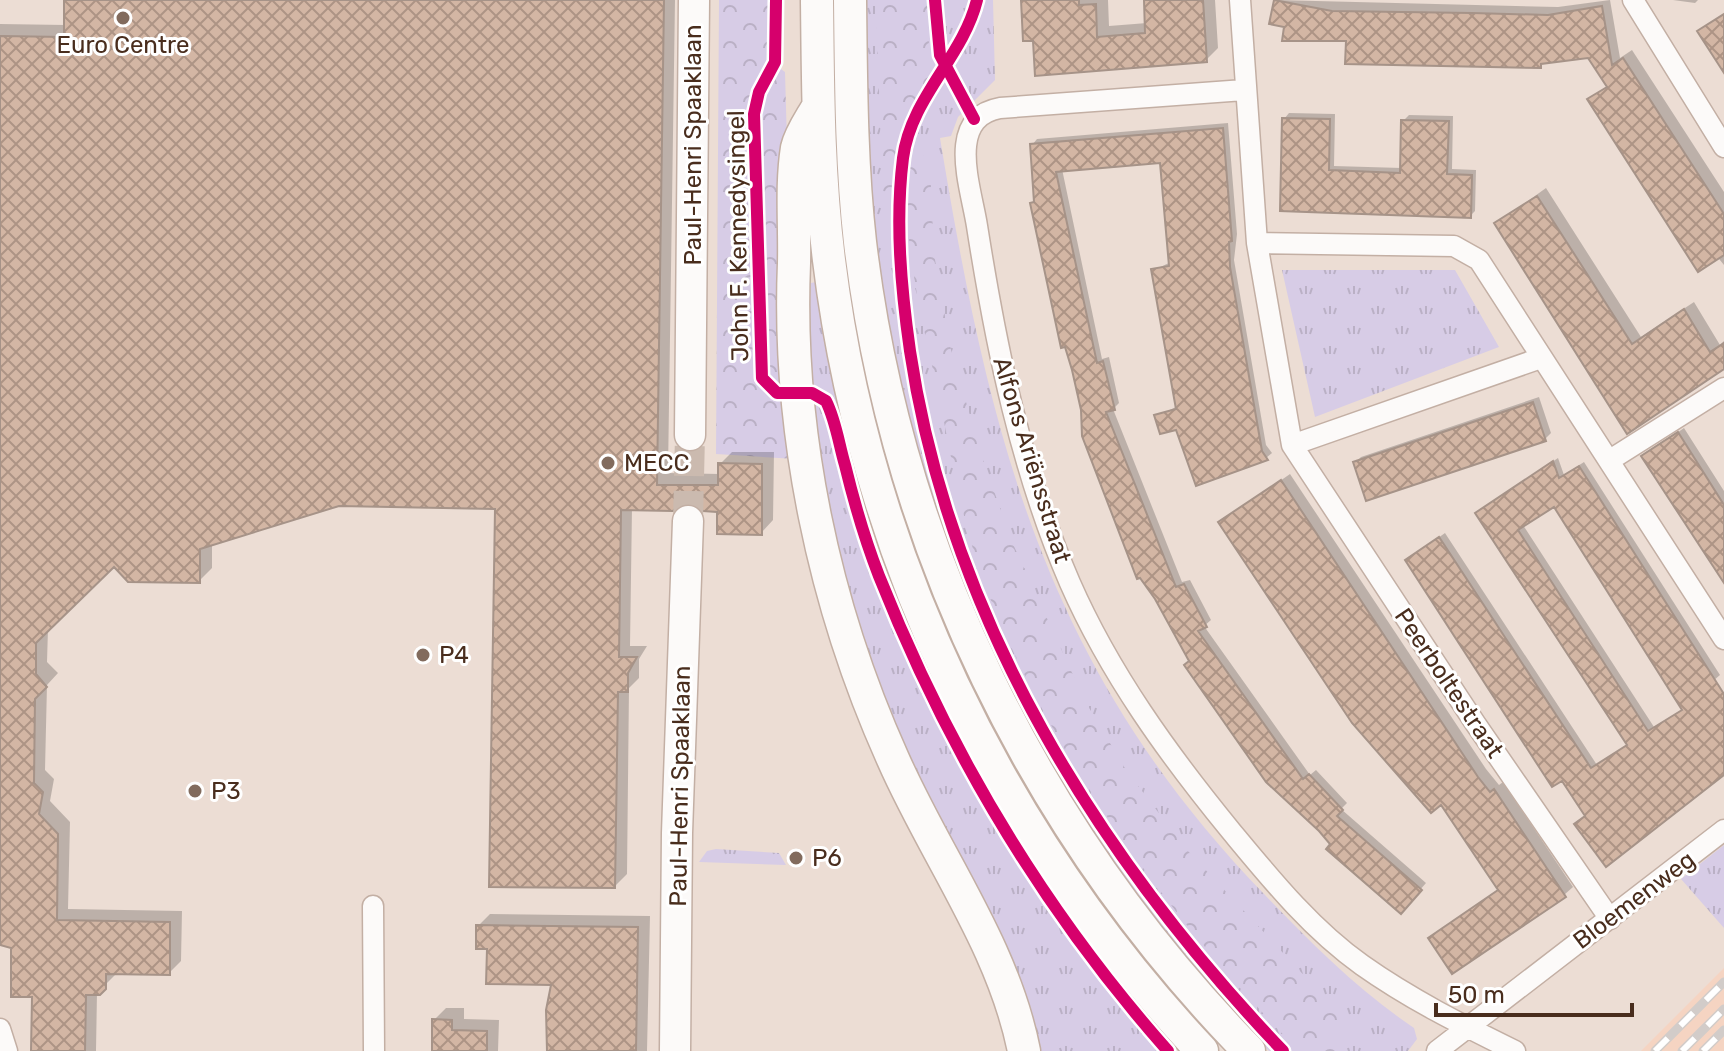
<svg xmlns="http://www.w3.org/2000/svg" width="1724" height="1051" font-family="Rubik,sans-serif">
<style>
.built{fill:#f5d4c2}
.grass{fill:url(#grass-tufts)}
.forest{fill:url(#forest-crowns)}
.shadow{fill:#0003;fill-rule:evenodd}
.building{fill:url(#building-cross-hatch);stroke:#a69388;stroke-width:2;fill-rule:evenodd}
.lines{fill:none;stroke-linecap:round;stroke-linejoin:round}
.secondary-tunnel{stroke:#cbbaaf;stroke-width:30;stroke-dasharray:30 15;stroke-linecap:butt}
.street-casing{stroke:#c3afa4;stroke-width:23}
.secondary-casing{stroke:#c3afa4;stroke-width:33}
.primary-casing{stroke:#c3afa4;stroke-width:35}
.street{stroke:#fcfaf9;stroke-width:20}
.secondary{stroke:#fcfaf9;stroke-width:30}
.primary{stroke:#fcfaf9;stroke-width:32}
.rail-casing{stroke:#d2ccc9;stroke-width:9}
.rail{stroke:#fff;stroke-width:6;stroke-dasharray:18;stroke-linecap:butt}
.cycleway-casing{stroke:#fff;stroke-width:17}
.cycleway{stroke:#d6006c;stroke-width:12}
.poi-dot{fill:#826b5d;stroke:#fff;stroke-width:3}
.labels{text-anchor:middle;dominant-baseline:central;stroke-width:6;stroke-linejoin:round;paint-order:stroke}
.poi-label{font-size:24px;fill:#492d1d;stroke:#fff;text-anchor:start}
.street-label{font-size:24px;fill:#492d1d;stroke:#fff}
</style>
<defs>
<pattern id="grass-tufts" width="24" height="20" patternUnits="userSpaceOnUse" patternTransform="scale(2)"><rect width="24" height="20" fill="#d7cce6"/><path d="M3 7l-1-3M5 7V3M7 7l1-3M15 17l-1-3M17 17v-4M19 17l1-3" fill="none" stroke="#bab0c5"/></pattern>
<pattern id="forest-crowns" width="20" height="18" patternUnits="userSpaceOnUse" patternTransform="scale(2)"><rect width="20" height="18" fill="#d7cce6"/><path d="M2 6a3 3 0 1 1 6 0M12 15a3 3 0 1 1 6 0" fill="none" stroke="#bab0c5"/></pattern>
<pattern id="building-cross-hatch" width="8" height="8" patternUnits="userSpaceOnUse" patternTransform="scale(2)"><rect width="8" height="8" fill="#d3b6a4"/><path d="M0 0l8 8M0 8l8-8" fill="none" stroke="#ad9485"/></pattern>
</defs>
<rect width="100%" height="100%" fill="#ecddd4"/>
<path class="built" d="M1724,968V1051H1641Z"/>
<path class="grass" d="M865,0H993L995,80L958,117L951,136L940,138C990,440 1045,668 1265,895C1310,942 1359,991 1414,1028L1417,1039L1408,1051H1269C1041,818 908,536 872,211C864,141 865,70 865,0Z
M1282,270H1455L1499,347L1315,417Z
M816,282L839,404L834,406L827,394L806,389L811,283Z
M807,397L816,399L824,409C838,459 851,511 867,560C929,742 1038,906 1161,1051H1033L927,811L854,630Z
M1724,845V928L1681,879Z
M716,849L779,853L786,865L699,862L707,851Z"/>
<path class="forest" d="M719,0H772L770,61L785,72L796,459L716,454Z
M876,0H928L929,48L934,68L903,132L895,192L883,191L882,178Z
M911,138L930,166L934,254L951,350L982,457L1012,542L1085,701L1126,770L1187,850L1341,1015L1343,1032L1335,1051H1299C1172,921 1055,763 988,593C960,522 950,444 933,370C916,294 898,215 911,138Z"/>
<path class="shadow" d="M66,0H675L668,473L720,474V464L732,452H774L773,520L761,533L720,510L690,501L632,508L630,646H647L639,659V678L629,688L627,874L615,886L497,507L339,504L212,544V568L199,581L114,565L48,629L47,662L58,673L47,685L45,770L54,779L50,801L70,822L68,909L182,911L181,961L169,973H117L97,993L96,1051H33L34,995L13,943H0V24L66,25Z
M1023,0H1108L1109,26L1147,23L1146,0H1215L1218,48L1206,60L1034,39Z
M1276,0L1558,7L1610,0L1620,58L1632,50L1724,192V265L1590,100L1608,85L1589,56L1544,62L1540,66L1349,39L1271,23Z
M1673,0H1698L1695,3Z
M1289,113L1335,114L1334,166L1402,168L1403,121L1409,115L1453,116L1452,169L1476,170L1475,211L1470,216L1282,209L1284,119Z
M1228,123L1237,234L1234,260L1266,445L1272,453L1266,458L1177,428L1157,416L1178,406L1154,270L1171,262L1162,161L1062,169L1102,359L1109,357L1119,403L1113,409L1182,582L1190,580L1211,620L1204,626L1310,775L1316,770L1347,803L1341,809L1426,883L1406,906L1332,844L1191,661L1083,410L1032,203L1036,199L1032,145L1037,139Z
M1546,188L1641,337L1694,302L1720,345L1724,341V367L1627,431L1497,223Z
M1539,397L1551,433L1545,439L1355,463L1361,457Z
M1684,428L1724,491V580L1644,456Z
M1558,458L1564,475L1584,462L1720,675L1713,681L1724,696V773L1587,816L1407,560L1445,533L1597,765L1628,744L1483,508ZM1555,504L1684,709L1654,727L1523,525Z
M1290,474L1486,769L1499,785L1503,782L1573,887L1564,895L1430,938L1500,888L1442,803L1221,522Z
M490,914L650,916L647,1051H551L554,983L489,947L478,926Z
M446,1008H464V1019L499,1020L498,1051H434V1020Z"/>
<path class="building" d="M64,0H664L657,485H718V463L762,464V535L717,534V512L703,511L689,503L673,511L621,510L619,657H637L628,673V692H618L615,888L489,887L495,509L339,506L200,549V583L128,582L114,567L36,643V674L47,687L35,699L34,783L43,792L39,814L58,834L57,920L170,922V975L106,974V989L100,995H86L85,1051H31L32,997H11V948L0,945V36L64,37Z
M1021,0H1079V5L1096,4L1097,37L1145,33L1144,0H1203L1207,62L1035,76L1033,41H1023Z
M1274,0L1332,11L1472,13L1548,15L1602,6L1612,65L1623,58L1724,214V255L1698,272L1587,99L1607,87L1588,58L1541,64V68L1345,64L1346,41H1282L1284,27L1269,24Z
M1724,14V73L1697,31Z
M1282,118L1330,119L1329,170L1400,173L1401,120L1449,121L1447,174L1472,175L1471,218L1280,211Z
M1223,128L1232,241L1229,242L1230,267L1262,451L1268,460L1196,486L1176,430L1160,434L1154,415L1176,409L1151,269L1169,266L1160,163L1056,172L1097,363L1103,361L1115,410L1106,412L1176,587L1184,584L1207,627L1198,631L1303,779L1309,774L1343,810L1337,816L1422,890L1401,914L1326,849L1330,844L1319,831L1266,782L1184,665L1189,661L1155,599L1140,578L1137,579L1082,436L1081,410L1072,370L1065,347L1061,348L1030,203L1034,202L1030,144Z
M1537,196L1632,344L1684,309L1710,352L1724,343V369L1627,434L1494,223Z
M1533,402L1546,441L1366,501L1353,462Z
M1678,432L1724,505V583L1641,456Z
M1553,461L1559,478L1579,466L1724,694V775L1606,867L1574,824L1585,816L1562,781L1552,787L1405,560L1439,537L1591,768L1627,745L1475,513ZM1554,507L1682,710L1648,731L1518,530Z
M1281,480L1478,777L1490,792L1494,789L1566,897L1452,974L1428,938L1498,890L1441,805L1431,813L1352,723L1218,522Z
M476,925L638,927L636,1051H547L546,1010L551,985L486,984L487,949H476Z
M432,1019L452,1020V1030L487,1031V1051H432Z"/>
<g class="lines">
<path class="secondary-tunnel" d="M688,521L690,435"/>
<g class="street-casing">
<path id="street" d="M1240,0L1257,243L1292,445L1541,358
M1633,0L1724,147
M1244,90L1000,108C945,118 971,187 977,226C996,347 1021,470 1070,583C1110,674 1168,754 1231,831C1270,878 1311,929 1362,965C1410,999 1462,1025 1515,1051
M1257,243L1454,246L1479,260L1724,639
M1292,445L1475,723L1610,919
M1610,460L1724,388
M373,906L374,1051
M0,1029L7,1051
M1437,1051L1724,830"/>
</g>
<g class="secondary-casing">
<path id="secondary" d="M690,435L694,0
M675,1051L677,833L688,521"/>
</g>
<g class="primary-casing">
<path id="primary" d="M817,0C818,87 818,173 829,260C865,554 999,835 1202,1051
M850,0C851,80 851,162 860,242C896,546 1035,832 1249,1051
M816,110C809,122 800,135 797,148C791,185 795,226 794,263C787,431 824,606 893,759C936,857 1003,945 1024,1051"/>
</g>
<use href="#street" class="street"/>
<use href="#secondary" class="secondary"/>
<use href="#primary" class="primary"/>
<g class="rail-casing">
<path id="rail" d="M1655,1051L1724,982
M1682,1051L1724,1009
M1703,1051L1724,1030"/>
</g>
<use href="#rail" class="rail"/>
<g class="cycleway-casing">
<path id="cycleway" d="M776,0L775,62L759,92L754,114L762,378L777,393H812L826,401C836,421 839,445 845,465C854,502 865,540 879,576C948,750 1043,910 1168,1051
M935,0L940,55L974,119
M977,0C963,57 911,97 903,158C895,222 901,288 910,351C950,620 1098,857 1283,1051"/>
</g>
<use href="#cycleway" class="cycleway"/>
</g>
<g class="poi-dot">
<circle cx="123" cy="18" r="8"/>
<circle cx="608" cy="463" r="8"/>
<circle cx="423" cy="655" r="8"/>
<circle cx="195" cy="791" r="8"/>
<circle cx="796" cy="858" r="8"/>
</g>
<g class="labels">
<g class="poi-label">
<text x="123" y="45" text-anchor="middle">Euro Centre</text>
<text x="624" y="463">MECC</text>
<text x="439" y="655">P4</text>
<text x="211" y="791">P3</text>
<text x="812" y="858">P6</text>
</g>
<g class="street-label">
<text transform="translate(693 145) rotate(-90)">Paul-Henri Spaaklaan</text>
<text transform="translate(738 236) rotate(-91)">John F. Kennedysingel</text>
<text transform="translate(1032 460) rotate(73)">Alfons Ariënsstraat</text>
<text transform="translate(1449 683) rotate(56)">Peerboltestraat</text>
<text transform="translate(680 786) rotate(-89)">Paul-Henri Spaaklaan</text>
<text transform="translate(1634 900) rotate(-37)">Bloemenweg</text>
</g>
</g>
<path d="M1436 1003v12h196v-12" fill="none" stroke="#492d1d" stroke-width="4"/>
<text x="1448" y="1003" font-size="24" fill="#492d1d" stroke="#ffffff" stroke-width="6" paint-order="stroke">50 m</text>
</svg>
